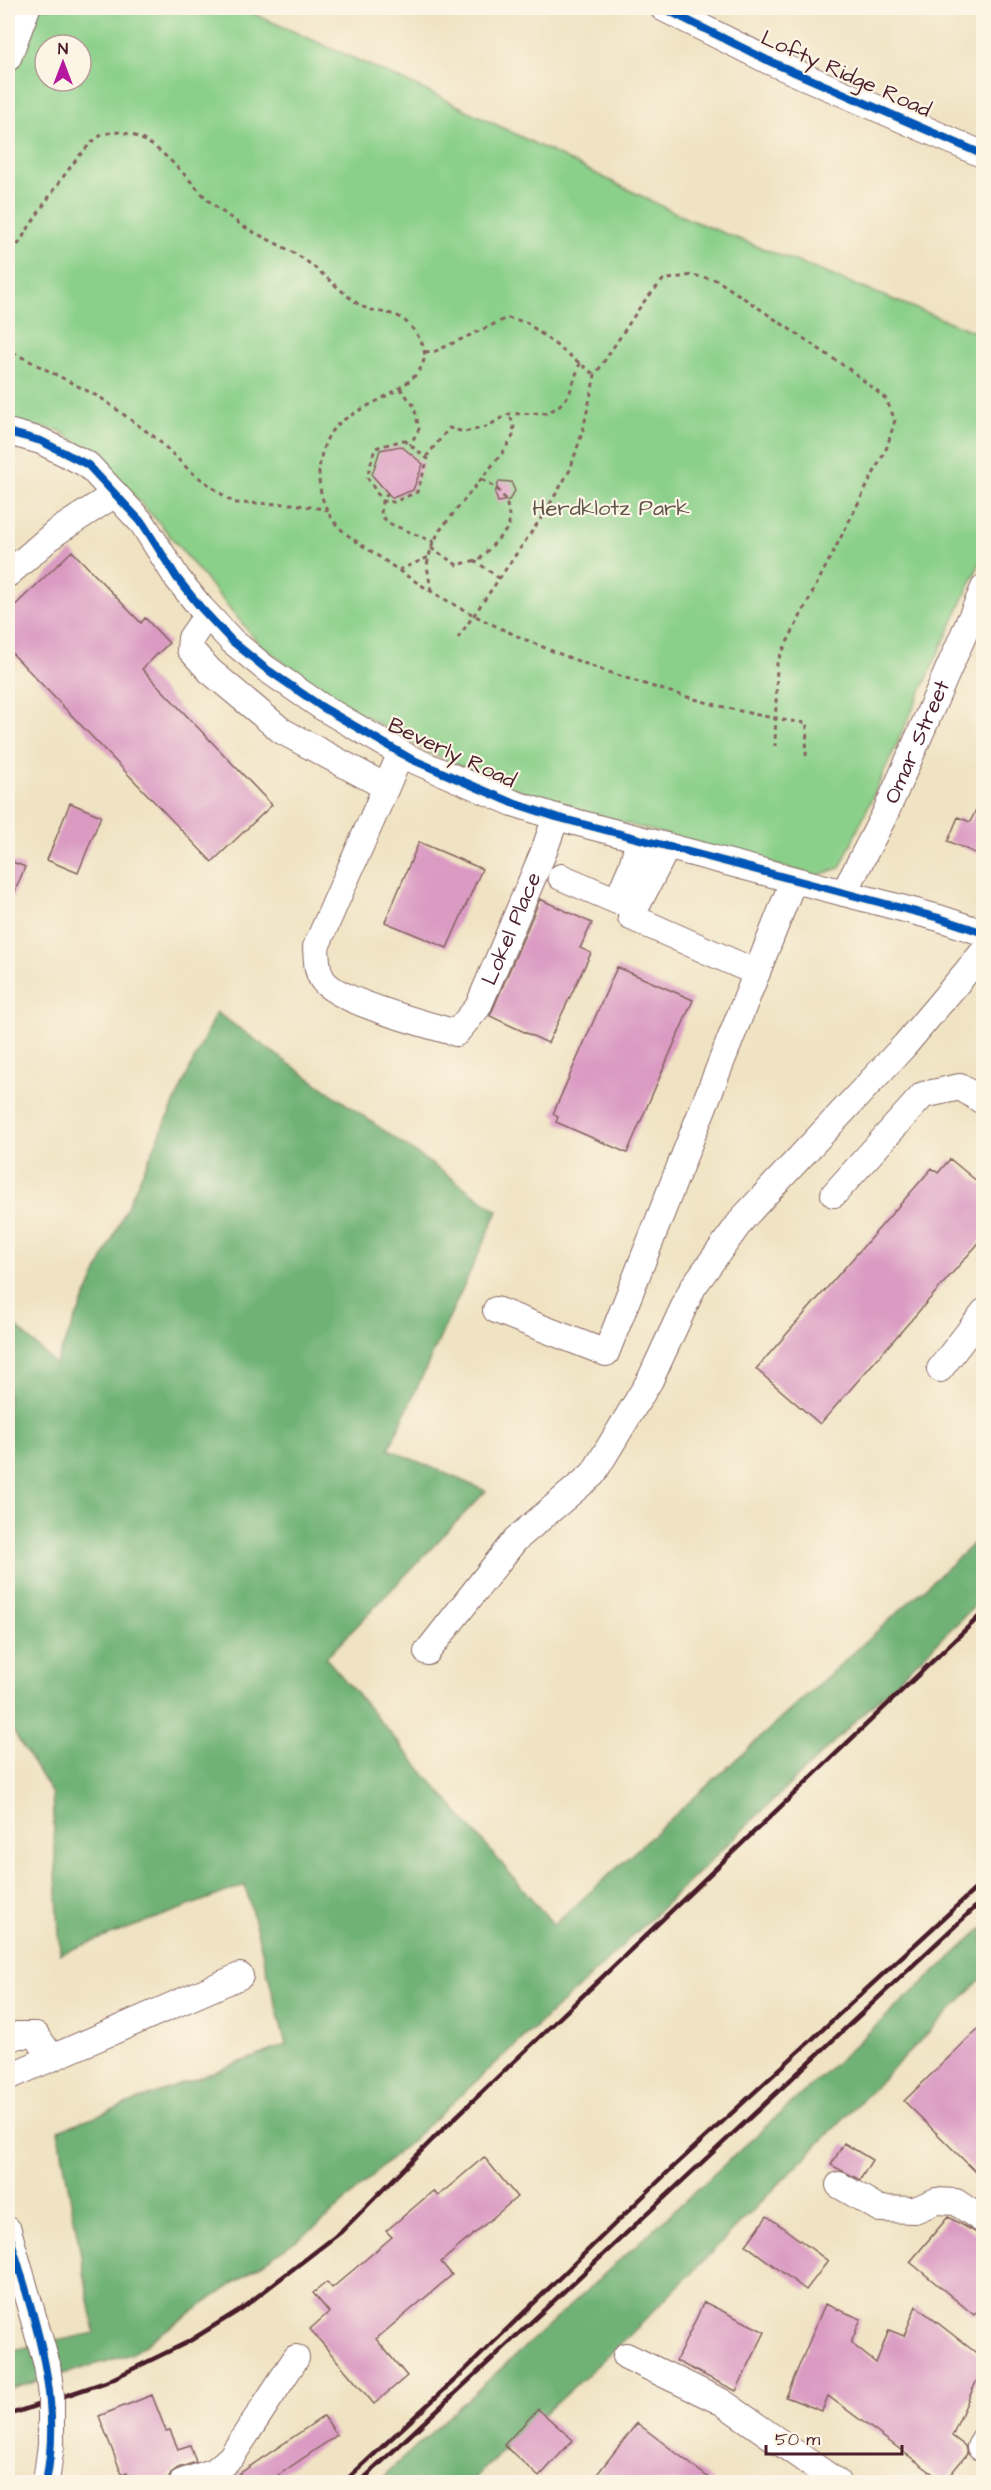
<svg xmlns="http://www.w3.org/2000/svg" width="991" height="2490" font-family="'Architects Daughter',sans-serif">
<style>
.green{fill:#8bd08a;stroke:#6a785a;stroke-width:1.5;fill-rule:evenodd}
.forest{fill:#70b276;stroke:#5d6850;stroke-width:1.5}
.building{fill:#da9ac2}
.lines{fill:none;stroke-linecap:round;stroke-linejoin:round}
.minor-casing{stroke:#846460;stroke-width:28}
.path{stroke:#846460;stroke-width:3;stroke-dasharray:4.5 4.5;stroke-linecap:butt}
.minor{stroke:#fff;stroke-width:26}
.rail{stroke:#4a1f2b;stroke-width:4.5}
.minor-bridge-casing{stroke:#846460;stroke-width:28;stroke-linecap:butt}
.minor-bridge{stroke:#fff;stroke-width:26}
.cycleway-casing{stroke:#fcf5e5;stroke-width:11}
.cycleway{stroke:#0057b8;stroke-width:8}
.labels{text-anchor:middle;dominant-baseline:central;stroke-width:4.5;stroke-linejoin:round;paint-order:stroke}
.street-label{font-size:22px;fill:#4a1f2b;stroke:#fcf5e5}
.park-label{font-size:22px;fill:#5e5448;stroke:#fcf5e5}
</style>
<rect width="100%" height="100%" fill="#fcf5e5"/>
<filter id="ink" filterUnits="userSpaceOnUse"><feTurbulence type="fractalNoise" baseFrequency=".0167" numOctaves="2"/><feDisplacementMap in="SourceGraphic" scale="12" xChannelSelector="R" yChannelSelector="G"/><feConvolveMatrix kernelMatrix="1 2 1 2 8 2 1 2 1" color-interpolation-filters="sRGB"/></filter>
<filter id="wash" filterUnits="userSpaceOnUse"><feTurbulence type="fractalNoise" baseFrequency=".008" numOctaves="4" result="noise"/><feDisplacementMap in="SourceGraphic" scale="24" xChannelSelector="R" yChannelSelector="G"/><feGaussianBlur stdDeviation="1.35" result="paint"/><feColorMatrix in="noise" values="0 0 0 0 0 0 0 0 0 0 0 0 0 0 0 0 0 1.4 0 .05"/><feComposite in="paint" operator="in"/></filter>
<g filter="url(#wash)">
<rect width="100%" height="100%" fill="#f0e3c3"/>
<path class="green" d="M39,8H241L440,97L688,219L983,335V556L840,868L816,876L606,818L510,787L430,753L326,694L259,644L161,525L98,458L60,431L8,421V84ZM45,45H81V81H45Z"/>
<path class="forest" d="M216,1012L498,1211L389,1449L486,1491L326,1658L554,1925L984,1534L983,1598L589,1978L320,2224L131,2354L8,2390V2351L95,2333L58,2130L286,2045L245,1885L60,1954L52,1794L8,1723V1318L55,1364Z
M983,1928V1977L630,2335L470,2482H377Z"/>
<g id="blocks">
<path class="building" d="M401,446L423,464L413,490L392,498L372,475L380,450Z
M499,481L511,482L515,491L509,500L498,502L495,493Z
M72,551L141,623L145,618L169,643L142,669L272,805L212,862L8,649V612Z
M984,793V849L979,847L977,854L948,841L958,817L970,822Z
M70,803L101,816L78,873L47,860Z
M419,842L482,869L447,948L385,922Z
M8,860L25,867L8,908Z
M540,899L592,923L580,948L591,953L548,1043L490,1016Z
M617,967L693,1000L627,1153L556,1122L558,1117L553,1114Z
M950,1159L984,1187V1237L820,1424L756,1369L932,1168L938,1173Z
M984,2023V2180L904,2101Z
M844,2143L872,2160L860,2180L831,2165Z
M484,2157L517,2197L441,2262L452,2275L376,2339L407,2376L374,2404L310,2329L329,2312L313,2293L327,2282L332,2288L392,2237L386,2231L433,2191L438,2196Z
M767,2216L828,2261L806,2290L746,2245Z
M948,2217L984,2237V2303L974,2315L910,2262Z
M704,2302L765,2332L736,2391L676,2361Z
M825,2304L861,2319L851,2343L876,2363L889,2330L904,2336L916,2306L984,2359V2364L952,2436L965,2446L967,2454L944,2482L828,2396L822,2411L786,2397Z
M152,2395L166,2431L170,2430L178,2449L190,2445L196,2462L178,2468L171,2473L168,2481L165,2482H131L127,2473L122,2475L99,2416Z
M538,2409L573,2440L539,2477L504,2445Z
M324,2416L337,2435L268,2482H227Z
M637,2423L714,2482H591Z"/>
</g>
</g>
<g filter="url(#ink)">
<use href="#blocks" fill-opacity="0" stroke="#846460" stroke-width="1.5"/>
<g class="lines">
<g class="minor-casing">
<g id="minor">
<path d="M663,8L769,61L984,155"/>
<path d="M8,58L27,8"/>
<path d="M8,432L41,441L88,465L143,524L177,578L201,608L232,641L265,668L322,707L411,759L513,803L556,817L939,918L984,933"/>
<path d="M8,574L55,533L115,494"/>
<path d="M207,615L191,638L190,649L210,671L282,731L386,787"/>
<path id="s1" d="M401,753L316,947C317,958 316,969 322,979C335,1001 429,1025 456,1033L478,1007L544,851L556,817"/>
<path d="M667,847L631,917L757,973"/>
<path d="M561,877L617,901L632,866L639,839"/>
<path id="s2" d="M844,893L885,814L984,588"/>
<path d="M834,1194L923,1095L960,1087L984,1102"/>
<path d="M496,1310L606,1353L793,881"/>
<path d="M940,1369L984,1312"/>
<path d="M427,1652L515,1540L593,1474L650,1380L693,1287L744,1217L905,1045L984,951"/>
<path d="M8,2040L17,2035H36L52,2058"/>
<path d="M8,2077L240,1976"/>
<path d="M839,2185L880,2209L915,2210L936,2201L956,2202L984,2221"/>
<path d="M8,2230L47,2365"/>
<path d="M626,2356L722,2402L837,2482"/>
<path d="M984,2439L980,2447L984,2449"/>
<path d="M46,2482L51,2445"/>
<path d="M183,2482L215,2471L231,2457L296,2358"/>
</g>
</g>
<path class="path" d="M8,260C25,234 79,145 102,135C143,119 184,176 208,200C216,207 225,214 234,220C255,235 281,244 302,258C322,272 339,290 358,304C370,312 382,311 395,315C407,319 421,337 424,349C432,389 349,405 331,432C323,444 319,461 319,476C319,492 325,511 336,524C348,538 373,552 388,563C470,621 559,657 654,687C704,702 754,717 807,723L806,756
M8,345L12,352L101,398L157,439L190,471L234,503L293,504L329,510
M425,352L436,351L507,318L526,322L595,375
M400,388L414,406L419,429L410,445
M404,440L428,459L417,492L394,502L382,501L367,477L375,448Z
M426,457L449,428L464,432L486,427L509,414L547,413L558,407L569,395L580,363
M388,493L382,501L381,515L388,523L434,542
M431,548L457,565L480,559L509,527C510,502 504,490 481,479
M474,560L499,578
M399,570L429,557
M431,591L427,565L432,545L440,530L503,452L513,436L514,425L509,414
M458,638L544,514L570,470L583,430L595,375L642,304L663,280L692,275L717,280L853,372L886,399L895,420L887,447L777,662L775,746"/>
<use href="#minor" class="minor"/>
<path class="rail" d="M8,2415L106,2382L188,2342L241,2309L341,2232L433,2139L984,1612
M344,2482L459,2376L670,2170L984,1881
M360,2482L984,1899"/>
<g class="minor-bridge-casing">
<path id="minor-bridge" d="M47,2365L51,2396V2445"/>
</g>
<use href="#minor-bridge" class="minor-bridge"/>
<g class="cycleway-casing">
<path id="cycleway" d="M663,8L769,61L984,155
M8,432L41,441L88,465L143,524L177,578L201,608L232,641L265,668L322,707L411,759L513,803L556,817L939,918L984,933
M8,2230C32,2315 64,2393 46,2482"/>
</g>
<use href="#cycleway" class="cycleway"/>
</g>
</g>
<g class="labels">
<g class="street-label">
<text transform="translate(846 74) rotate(24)">Lofty Ridge Road</text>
<text stroke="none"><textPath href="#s2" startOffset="168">Omar Street</textPath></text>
<text transform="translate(452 753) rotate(25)">Beverly Road</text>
<text stroke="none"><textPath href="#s1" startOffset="510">Lokel Place</textPath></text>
</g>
<g class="park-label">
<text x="611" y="508">Herdklotz Park</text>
</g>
</g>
<rect width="991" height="2490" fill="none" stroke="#fcf5e5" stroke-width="30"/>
<g transform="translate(63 63)"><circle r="28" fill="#fcf5e5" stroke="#b59f9b" stroke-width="1.5"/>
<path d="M0-4.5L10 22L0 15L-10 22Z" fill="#b5179e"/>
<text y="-9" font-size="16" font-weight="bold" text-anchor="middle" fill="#4a1f2b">N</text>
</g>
<path d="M766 2445v9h136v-9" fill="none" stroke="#4a1f2b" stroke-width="3"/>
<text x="775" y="2445" font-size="18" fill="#4a1f2b" stroke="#fcf5e5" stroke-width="4.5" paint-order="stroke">50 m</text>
</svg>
